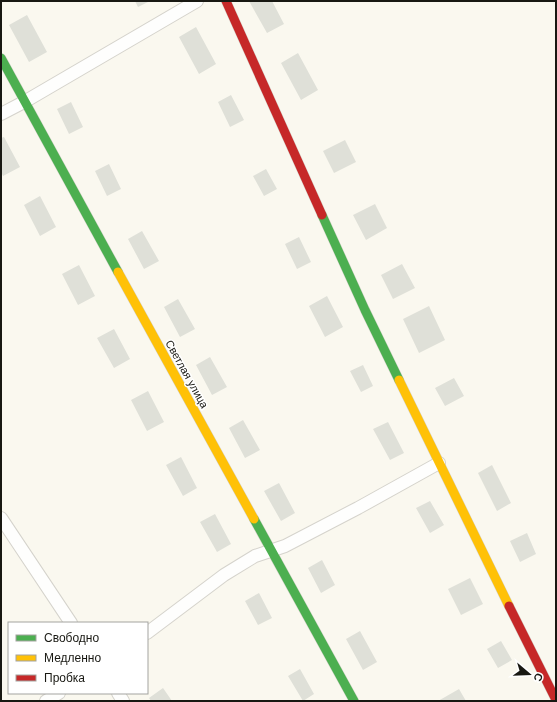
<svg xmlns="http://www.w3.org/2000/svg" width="557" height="702" font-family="Arial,sans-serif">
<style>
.building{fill:#dfe0d8}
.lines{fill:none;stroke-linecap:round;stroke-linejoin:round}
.street-casing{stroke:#d5d3cc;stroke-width:14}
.fast-casing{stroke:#d5d3cc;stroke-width:10}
.slow-casing{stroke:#d5d3cc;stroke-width:10}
.jam-casing{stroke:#d5d3cc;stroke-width:10}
.street{stroke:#fefefd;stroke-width:12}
.fast{stroke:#4caf50;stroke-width:9}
.slow{stroke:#ffc107;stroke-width:9}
.jam{stroke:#c62828;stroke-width:9}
.labels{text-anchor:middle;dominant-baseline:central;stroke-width:3;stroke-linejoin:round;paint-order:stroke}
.street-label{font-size:11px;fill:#181812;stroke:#fff}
</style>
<rect width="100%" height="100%" fill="#faf8ef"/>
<path class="building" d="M135,1H150L138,7Z
M249,1H272L284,24L267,33Z
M27,15L47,52L29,62L9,25Z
M196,27L216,64L199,74L179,37Z
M298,53L318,90L301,100L281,63Z
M231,95L244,120L230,127L218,102Z
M71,102L83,127L69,134L57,109Z
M4,137L20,167L3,176L1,172V138Z
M345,140L356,162L334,173L323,151Z
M109,164L121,189L107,196L95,171Z
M266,169L277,189L264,196L253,176Z
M40,196L56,227L40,236L24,205Z
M375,204L387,228L366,240L353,215Z
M142,231L159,261L144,269L128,239Z
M299,237L311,262L297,269L285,244Z
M402,264L415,288L393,299L381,275Z
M79,265L95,296L78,305L62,274Z
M327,296L343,327L325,337L309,306Z
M178,299L195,329L180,337L164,307Z
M429,306L445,340L419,353L403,319Z
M114,329L130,359L114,368L97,338Z
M210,357L227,387L212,395L196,365Z
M363,365L373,386L361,392L350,371Z
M454,378L464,396L445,406L435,388Z
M148,391L164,422L147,431L131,400Z
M243,420L260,450L245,458L229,428Z
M388,422L404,453L390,460L373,429Z
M181,457L197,488L183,496L166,465Z
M492,465L511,503L497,511L478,473Z
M279,483L295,513L281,521L264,491Z
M430,501L444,525L430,533L416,508Z
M215,514L231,544L217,552L200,522Z
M527,533L536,554L520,562L510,541Z
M322,560L335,585L321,593L308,568Z
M470,578L483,604L461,615L448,589Z
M259,593L272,618L258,625L245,601Z
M360,631L377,662L363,670L346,639Z
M501,641L512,660L498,668L487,649Z
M300,669L314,694L303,701L288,676Z
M163,688L172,701H151L149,698Z
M459,689L466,701H438Z"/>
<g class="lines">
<g class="street-casing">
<path id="street" d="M1,114L24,102L197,1
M1,518L71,623
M147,633L224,575L255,556L285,546L358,508L439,463
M118,693L123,701
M46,701L59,693"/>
</g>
<g class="fast-casing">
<path id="fast" d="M1,58L118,272
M322,215L365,310L399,380
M254,519L354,701"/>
</g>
<g class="slow-casing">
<path id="slow" d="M118,272L254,519
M399,380L509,606"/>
</g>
<g class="jam-casing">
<path id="jam" d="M226,1L322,215
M509,606L556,700"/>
</g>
<use href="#street" class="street"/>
<use href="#fast" class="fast"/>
<use href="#slow" class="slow"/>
<use href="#jam" class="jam"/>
</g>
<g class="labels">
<g class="street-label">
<text transform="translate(187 374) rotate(61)">Светлая улица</text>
</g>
</g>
<rect width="557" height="702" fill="none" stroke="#181812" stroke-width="4"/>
<rect x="8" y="622" width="140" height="72" fill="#ffffff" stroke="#a3a3a0"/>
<rect x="16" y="635" width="20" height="6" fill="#4caf50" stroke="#a3a3a0"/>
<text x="44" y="642" font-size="12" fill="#181812">Свободно</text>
<rect x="16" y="655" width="20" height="6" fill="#ffc107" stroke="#a3a3a0"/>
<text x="44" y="662" font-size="12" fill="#181812">Медленно</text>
<rect x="16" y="675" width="20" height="6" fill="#c62828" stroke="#a3a3a0"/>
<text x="44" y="682" font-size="12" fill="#181812">Пробка</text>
<g transform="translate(529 674) rotate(109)" stroke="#ffffff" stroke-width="3" paint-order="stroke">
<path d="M0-3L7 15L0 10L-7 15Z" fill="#181812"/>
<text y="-6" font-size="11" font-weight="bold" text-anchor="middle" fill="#181812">С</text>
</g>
</svg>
